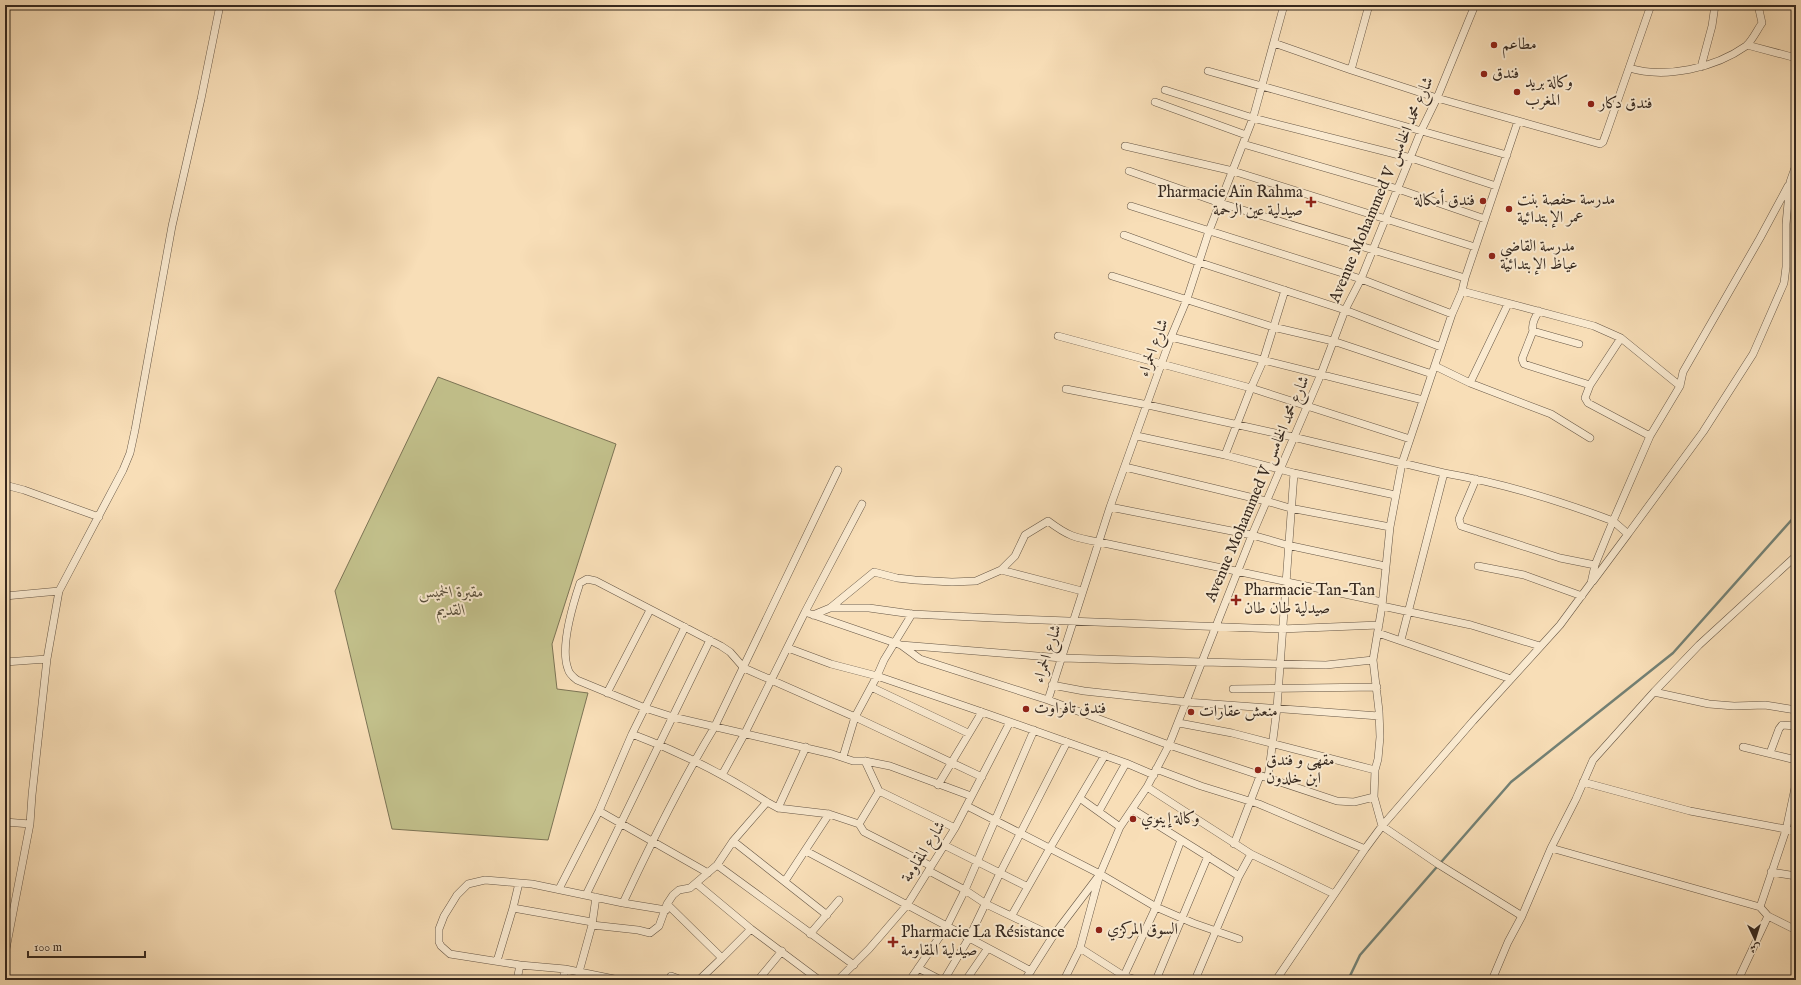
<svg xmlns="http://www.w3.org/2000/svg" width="1801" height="985" font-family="'IM FELL English',Amiri,serif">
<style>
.green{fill:#c2c08b;stroke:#7c7455}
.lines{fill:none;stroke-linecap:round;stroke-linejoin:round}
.stream{stroke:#738175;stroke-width:2.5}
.minor-casing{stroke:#665645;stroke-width:8}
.minor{stroke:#faead0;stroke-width:7}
.poi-dot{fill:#8f2418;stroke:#faead0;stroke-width:1.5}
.labels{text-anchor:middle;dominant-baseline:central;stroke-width:4;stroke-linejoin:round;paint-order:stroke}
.poi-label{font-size:16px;fill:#35281f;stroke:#faead0;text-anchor:start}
.street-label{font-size:16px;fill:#35281f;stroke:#faead0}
.park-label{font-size:16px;font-style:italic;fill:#584e3a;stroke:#faead0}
</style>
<rect width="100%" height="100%" fill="#f8deb7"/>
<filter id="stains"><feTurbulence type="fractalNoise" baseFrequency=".005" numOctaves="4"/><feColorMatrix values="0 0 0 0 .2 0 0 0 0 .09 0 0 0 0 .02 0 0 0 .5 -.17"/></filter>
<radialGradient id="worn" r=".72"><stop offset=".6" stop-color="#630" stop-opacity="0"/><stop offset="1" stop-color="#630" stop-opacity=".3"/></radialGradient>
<path class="green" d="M438,377L616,444L552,644L557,689L588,693L548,840L392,829L335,591Z"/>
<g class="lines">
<path class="stream" d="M1348,980L1360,955L1511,782L1673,653L1796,515"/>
<g class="minor-casing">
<path id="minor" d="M1274,43L1351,70L1437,98L1600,144L1603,142L1606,134L1651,5
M1747,45L1796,58
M1701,67L1712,26L1715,5
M1629,68C1666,79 1715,68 1746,46C1752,41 1757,30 1762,23L1758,5
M1351,70L1369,5
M1208,71L1507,155
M1165,90L1253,118L1411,158L1496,186
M1155,102L1246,135
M1518,121L1465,278L1462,291L1452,314L1402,463L1390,527L1382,606L1373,660L1379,711L1380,737L1378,759L1375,770L1374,797L1382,826L1438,864L1522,916
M1243,144L1398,189L1485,219
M1125,146L1233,171L1475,247
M1129,171L1220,203L1465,278
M1131,206L1361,279L1452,314
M1124,235L1198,262L1345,310L1441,347
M1112,276L1273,327L1333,341L1432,374
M1462,291L1594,326L1621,338L1680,386
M1539,311C1535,317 1531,324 1533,331L1579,344
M1533,331L1522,359L1524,364L1590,385L1585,398L1588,403L1650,436
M1058,336L1251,388L1410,439
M1171,337L1423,400
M1435,366L1470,383L1551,414L1590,438
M1470,383L1508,304
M1590,385L1621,338
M1066,389L1148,405L1293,437L1444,473C1502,483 1558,500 1613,521L1650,436L1680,386L1683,372L1760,238L1788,186
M1137,436L1225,455L1294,473L1395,495
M1225,455L1251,388L1263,361L1285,290
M1125,467L1266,501L1290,508L1390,527
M1476,479L1459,519L1461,526L1560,558L1595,565
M5,485L24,490L99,517
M1110,507L1252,535L1287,545L1385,566
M1478,566L1524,575L1582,596
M1001,570L1082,591
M1593,581L1628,534
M5,596L59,591
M1382,606L1471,625L1540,646
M830,608L874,572L897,578L915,580L952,582L976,581L1001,570L1015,556L1025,535L1048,521C1068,536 1075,538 1099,542L1382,602
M805,612L901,645L920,659L1048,700L1169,745L1337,801L1354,802L1374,797
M813,615L830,608H869L912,614L993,618L1281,629L1379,625
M1378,633L1511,679
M1401,640L1444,473
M901,645L1062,658L1203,662L1326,665L1373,660
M788,648L831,664L877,676L982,712L1126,763L1154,775
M5,662L47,659
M1052,685L1084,691L1186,702L1379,716
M871,687L968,733
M1233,689L1377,687
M1654,692L1709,704L1734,706L1765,705L1796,710
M607,693L650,610
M1048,700L1110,507L1171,337L1187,299L1209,231L1253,118L1284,5
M1179,723L1232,733L1375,770
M632,734C680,752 724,774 767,802
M1743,747L1796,760
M1770,753L1779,729L1782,725L1796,726
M843,757L855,717L877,676L884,660L912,614
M1156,769L1201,786L1259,804L1365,849
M722,775L745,733L805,612L862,504
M1268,778L1277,708L1294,473
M1583,782L1690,811L1796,831
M938,785L982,712
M1147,787L1251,854L1334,894
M879,791L955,828
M971,796L890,766L865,761H853L832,754L673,717L645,708L577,680C573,677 569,674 568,669C560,648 573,604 580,583L587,579L596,581L721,646L730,652L744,668L855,717L982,777
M1081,799L1120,827
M967,806L1100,874L1156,907L1193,923L1239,939
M778,808L806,747
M1132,809L1239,876
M599,811L708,873
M1099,811L1126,763
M5,822L30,824
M859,824L879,791L865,761
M733,841L827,915
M1234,844L1260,776
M944,845L1028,887
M1551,848L1760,907L1768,916L1796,930
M806,851L1031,971
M717,865L854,965
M929,871L965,890L986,904L1053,936
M1771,872L1796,876
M785,881L829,814
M519,883L513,908L592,922
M697,884L751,929L819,980
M559,889L599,811L632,734L685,627
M586,895L710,640
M623,903C651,843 680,784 714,728L838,470
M667,904L722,958L751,929
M1760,907L1786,830L1796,783
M1012,915L1050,848L1105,755
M592,925L638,930L650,933L659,926L667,904L673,895L679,890L690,888L717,865L733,841L767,802L778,808L829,814L859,824L864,832L931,866
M810,934L839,900
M1080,948L1124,976L1137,980
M5,954L30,824L32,795L47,659L59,591L123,470L130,453L135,430L172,226L201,99L220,5
M497,961L513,908
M918,968L941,980
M579,972L592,925L596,897
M517,980L520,965
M563,980L565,969
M619,980L565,969L520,965L450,954L441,946L439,942V929L444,916L457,895L468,884L485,880L532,884L623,903L666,910
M668,980L671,976L682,980
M701,980L700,979L722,958
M758,980L782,951
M838,980L869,949L907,905L955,828L1010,722
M910,980L947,926L965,890L1034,730
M944,980L969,938L1000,873L1067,742
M966,980L988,948
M1025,980L1053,936L1097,878
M1064,980L1080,948L1100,874L1120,827L1147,787L1169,745L1252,535L1321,374L1345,310L1361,279L1421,131L1437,98L1475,5
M1122,980L1156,907L1181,840
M1156,980L1208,856
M1195,980L1239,876L1251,854
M1276,980L1365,849L1382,826L1473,721L1560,625L1591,583L1595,565L1613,521L1628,534L1703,432L1753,354L1784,283L1786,267V224L1790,182L1796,165
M1492,980L1508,942L1522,916L1551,848L1576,799L1593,760L1654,692L1699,645L1796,556
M1738,980L1768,916"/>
</g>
<use href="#minor" class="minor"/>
</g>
<g class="poi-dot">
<circle cx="1494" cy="45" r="4"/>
<circle cx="1484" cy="74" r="4"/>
<circle cx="1517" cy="92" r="4"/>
<circle cx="1591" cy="104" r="4"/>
<circle cx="1483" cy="201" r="4"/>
<path d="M1309 196h4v4h4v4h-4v4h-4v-4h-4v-4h4z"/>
<circle cx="1509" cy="209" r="4"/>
<circle cx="1492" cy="256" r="4"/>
<path d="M1234 594h4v4h4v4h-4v4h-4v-4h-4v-4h4z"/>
<circle cx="1026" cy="709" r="4"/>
<circle cx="1191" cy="712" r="4"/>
<circle cx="1258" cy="770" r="4"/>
<circle cx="1133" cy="819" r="4"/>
<circle cx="1099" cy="930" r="4"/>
<path d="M891 936h4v4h4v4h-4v4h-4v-4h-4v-4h4z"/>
</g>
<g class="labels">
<g class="poi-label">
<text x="1502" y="45">مطاعم</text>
<text x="1492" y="74">فندق</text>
<text x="1525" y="83">وكالة بريد<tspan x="1525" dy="18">المغرب</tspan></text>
<text x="1599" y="104">فندق دكار</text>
<text x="1303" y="193" text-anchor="end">Pharmacie Aïn Rahma<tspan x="1303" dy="18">صيدلية عين الرحمة</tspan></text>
<text x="1517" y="200">مدرسة حفصة بنت<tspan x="1517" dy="18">عمر الإبتدائية</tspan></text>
<text x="1475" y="201" text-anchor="end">فندق أمكالة</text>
<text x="1500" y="247">مدرسة القاضي<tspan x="1500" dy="18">عياظ الإبتدائية</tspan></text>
<text x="1244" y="591">Pharmacie Tan-Tan<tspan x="1244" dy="18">صيدلية طان طان</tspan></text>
<text x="1034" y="709">فندق تافراوت</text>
<text x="1199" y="712">منعش عقارات</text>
<text x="1266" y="761">مقهى و فندق<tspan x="1266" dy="18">ابن خلدون</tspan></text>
<text x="1141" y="819">وكالة إينوي</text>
<text x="1107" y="930">السوق المركزي</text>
<text x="901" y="933">Pharmacie La Résistance<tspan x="901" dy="18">صيدلية المقاومة</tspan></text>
</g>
<g class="street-label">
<text transform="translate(1382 190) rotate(-67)">Avenue Mohammed V شارع محمد الخامس</text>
<text transform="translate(1154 348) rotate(-70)">شارع الحمراء</text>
<text transform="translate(1258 489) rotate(-67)">Avenue Mohammed V شارع محمد الخامس</text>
<text transform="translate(1048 654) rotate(-72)">شارع الحمراء</text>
<text transform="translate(924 852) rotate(-58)">شارع المقاومة</text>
</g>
<g class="park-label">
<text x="451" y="593">مقبرة الخميس<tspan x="451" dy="18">القديم</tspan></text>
</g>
</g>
<rect width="1801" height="985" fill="none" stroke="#f8deb7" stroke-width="20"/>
<rect x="6" y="6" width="1789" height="973" fill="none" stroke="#35281f" stroke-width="2"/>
<rect x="10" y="10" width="1781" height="965" fill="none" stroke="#35281f"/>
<g transform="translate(1755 939) rotate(176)" stroke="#faead0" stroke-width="3" paint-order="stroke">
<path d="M0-3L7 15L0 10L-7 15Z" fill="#35281f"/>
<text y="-6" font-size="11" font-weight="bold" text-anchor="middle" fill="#35281f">ش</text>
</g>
<path d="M28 951v6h117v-6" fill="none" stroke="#35281f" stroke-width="2"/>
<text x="34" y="951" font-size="12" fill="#35281f" stroke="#faead0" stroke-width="3" paint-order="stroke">100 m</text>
<rect width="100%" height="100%" filter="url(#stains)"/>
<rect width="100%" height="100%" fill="url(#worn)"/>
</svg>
